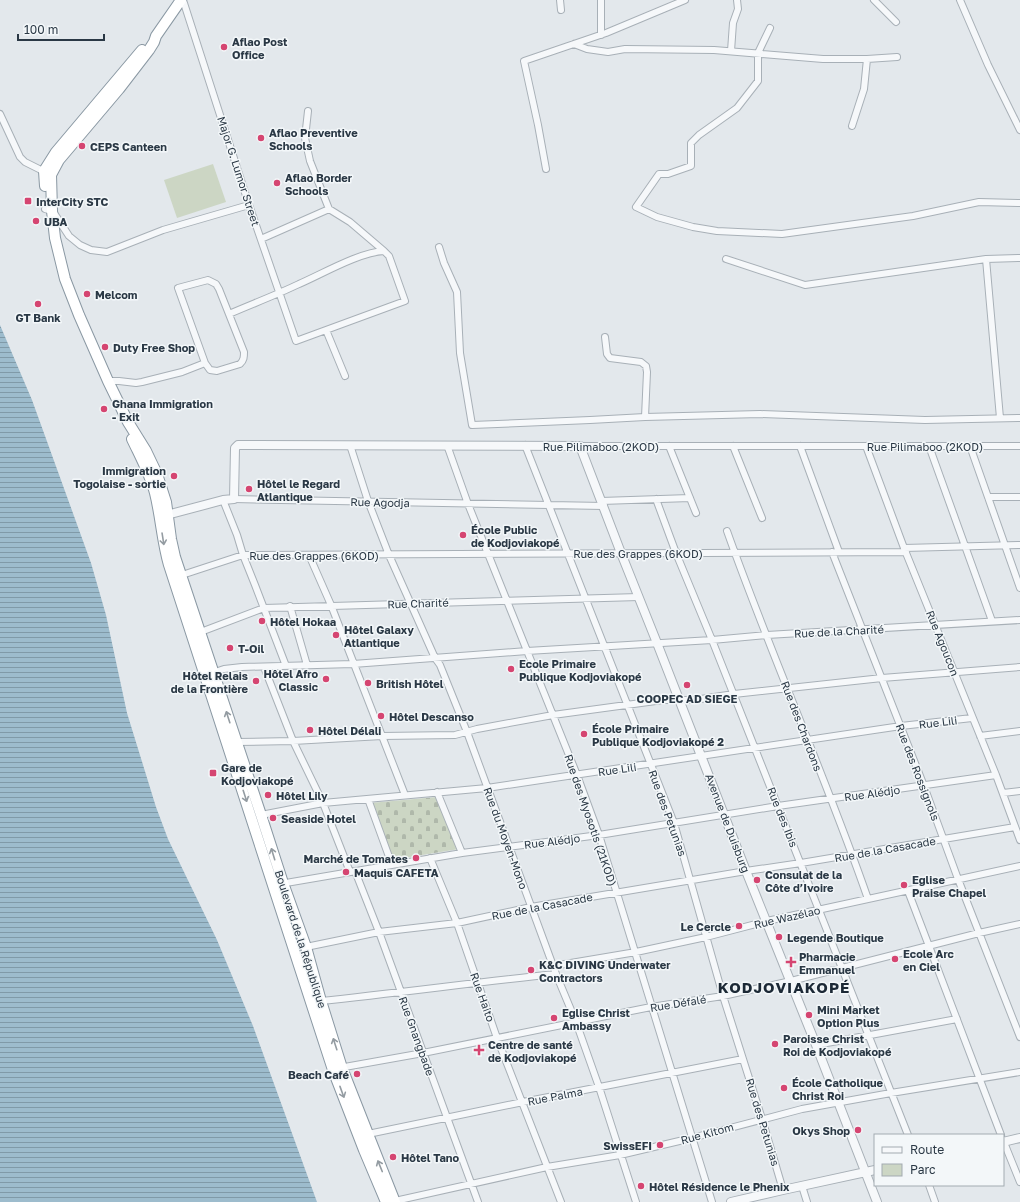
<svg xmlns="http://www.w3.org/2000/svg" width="1020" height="1202" font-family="'Golos Text',sans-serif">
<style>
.cemetery{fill:url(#cemetery-stones)}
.park{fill:#ccd6c4}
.water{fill:url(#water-rules)}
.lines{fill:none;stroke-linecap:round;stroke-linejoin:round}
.minor-casing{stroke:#a8b0b7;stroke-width:8}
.tertiary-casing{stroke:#a8b0b7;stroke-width:10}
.trunk-casing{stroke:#8a98a3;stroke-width:12}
.minor{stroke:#f6f8fa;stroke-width:6}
.tertiary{stroke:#f6f8fa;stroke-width:8}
.trunk{stroke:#fff;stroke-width:10}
.oneway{stroke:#949ca2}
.poi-dot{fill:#d54571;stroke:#f3f7f9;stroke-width:1.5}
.labels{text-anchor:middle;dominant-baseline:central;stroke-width:3;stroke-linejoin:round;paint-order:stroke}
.poi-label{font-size:11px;font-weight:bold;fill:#2a3845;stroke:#f3f7f9;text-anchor:start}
.street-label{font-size:11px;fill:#2a3845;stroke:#f3f7f9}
.district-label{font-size:15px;font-weight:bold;letter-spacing:1px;fill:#1c2936;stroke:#f3f7f9}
</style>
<defs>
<pattern id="cemetery-stones" width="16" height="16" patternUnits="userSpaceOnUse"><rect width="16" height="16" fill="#ccd6c4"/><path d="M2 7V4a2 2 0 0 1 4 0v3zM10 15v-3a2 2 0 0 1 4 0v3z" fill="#afb8aa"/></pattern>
<pattern id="water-rules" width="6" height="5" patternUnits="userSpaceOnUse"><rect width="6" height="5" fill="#9dbccd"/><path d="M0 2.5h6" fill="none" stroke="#809aa8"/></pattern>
</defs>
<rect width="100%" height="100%" fill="#e3e8ec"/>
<path class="cemetery" d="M437,797L459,849L392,860L370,803Z"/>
<path class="park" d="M213,164L226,202L177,218L164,180Z"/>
<path class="water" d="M0,325L32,400L91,563L106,615L127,713L156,807L168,839L217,940L253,1026L317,1202H0Z"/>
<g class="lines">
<g class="minor-casing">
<path id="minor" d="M183,0L249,205L296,341L405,301L389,256L384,251C360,252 322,274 299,284C276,295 252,304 229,314
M560,0L561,10
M874,0L896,22
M960,0L988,65L1020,130
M770,28L758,53V81L737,108L699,135L691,143V166L668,174H659L636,207L657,217L693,227L717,231L782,234L913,216L979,202L1020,203
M601,35V0
M574,44L587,49L608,52L625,49L714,50L823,59H867L897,57
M731,51L733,23L738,9L737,0
M308,111L305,138L310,161L329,209L350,222L384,251
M0,114L20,157L25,162L47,173
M852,126L864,89L867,59
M546,169L538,125L524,61L606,33L685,0
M45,209L52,211L54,213L69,236L80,245L91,250L107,252L163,230L249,205
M261,239L329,209
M439,247L444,263L457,292L460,353L472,425L590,420L645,417L760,414L925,420L1020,418
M726,259L805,285L986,259
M326,330L345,376
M605,337L607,354L610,358L641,362L646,366L647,372L645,417
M107,381H119L136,383L142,382L182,372L205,363L178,288L208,280L216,284L219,289L244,352C244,357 244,360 240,364L217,371L210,370L205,363
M1000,418L986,259L1020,258
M350,445L368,501L389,555L435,658L440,665L467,732L556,974L576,1022L599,1087L636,1202
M447,445L468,504L577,775L599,835L712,1202
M525,445L674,823L723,996L762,1119L783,1190
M580,446H1020
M669,446L696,513
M733,446L762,518
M800,446L839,552
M866,446L904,548L996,775L1020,840
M929,446L992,621
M970,446L1020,588
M988,497H1020
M234,499L604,506
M656,499L676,553L712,640L908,1135
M223,500L237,535L243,555L255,585L286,666
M601,501L690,498
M727,531C771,655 825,775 868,899
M904,548L1020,545
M832,552L924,786L958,879L1020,1037
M309,555L331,605L405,795
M182,575L243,555L906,552
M290,606L307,665
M198,633L264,608L639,597
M264,667L293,741L323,803L350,872
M212,673L224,669L242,667L353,664L527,651L712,640L767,635L1020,620
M980,736L1020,731
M236,742L293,741L382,736L455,735L477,729L553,715L663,700H694L734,694L882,678L1020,667
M437,792L462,853
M1003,793L1020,791
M368,799L392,865
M261,815L323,803L487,788L901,726L972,718
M430,858L457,923L497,1038L561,1202
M355,871L379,932L478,1202
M280,884L462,853L599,835L778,806L996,775
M908,891L1001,1135
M306,947L379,932L457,923L531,907L746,871L801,863L1015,827
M553,966L636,952L706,937L767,921L1020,866
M321,1001C399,993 478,982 556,974
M816,1045L957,1019
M339,1068L423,1053L651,1007L723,996L791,981L979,933L1020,924
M368,1134L523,1102L743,1059
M1003,1140L1020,1182
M929,1185L935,1202
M802,1186L807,1202
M395,1201L547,1167L620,1155L692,1138L802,1109L891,1093L1020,1072"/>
</g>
<g class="tertiary-casing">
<path id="tertiary" d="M163,516L223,500L234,499L235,448L238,445L580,446L621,553L657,643L746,871L816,1045L877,1202
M1003,1142L1020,1138
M731,1202L783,1190L875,1170"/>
</g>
<g class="trunk-casing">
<path id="trunk" d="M181,0L156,36L154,42L149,50L119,89L59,160L51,175L52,211L55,238L65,279L79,315L108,381L128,422L146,451L157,474L166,502L171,539L175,557L261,815L283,883L306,947L321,1001L342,1068L368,1134L395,1202
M45,186L44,171L56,152L142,50
M132,439C140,456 150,474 155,493C161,517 162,541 169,565L333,1070L364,1150L386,1202"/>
</g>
<use href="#minor" class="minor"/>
<use href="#tertiary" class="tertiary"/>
<use href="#trunk" class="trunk"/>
</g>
<defs><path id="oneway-shaft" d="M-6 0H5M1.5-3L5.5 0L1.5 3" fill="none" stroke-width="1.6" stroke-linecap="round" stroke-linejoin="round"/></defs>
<g class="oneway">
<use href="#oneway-shaft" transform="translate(163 539) rotate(81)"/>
<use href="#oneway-shaft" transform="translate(228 717) rotate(-108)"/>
<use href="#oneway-shaft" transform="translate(245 796) rotate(72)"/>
<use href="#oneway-shaft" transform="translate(273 854) rotate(-107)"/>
<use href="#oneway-shaft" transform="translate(335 1044) rotate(-108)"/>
<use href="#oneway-shaft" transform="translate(342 1092) rotate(70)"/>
<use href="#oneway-shaft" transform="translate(380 1166) rotate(-112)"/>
</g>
<g class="poi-dot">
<circle cx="224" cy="47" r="4"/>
<circle cx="261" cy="138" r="4"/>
<circle cx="82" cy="146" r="4"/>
<circle cx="277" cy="183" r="4"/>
<rect x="24" y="197" width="8" height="8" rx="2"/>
<circle cx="36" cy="221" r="4"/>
<circle cx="87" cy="294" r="4"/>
<circle cx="38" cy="304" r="4"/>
<circle cx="105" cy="347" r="4"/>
<circle cx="104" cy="409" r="4"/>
<circle cx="174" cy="476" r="4"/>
<circle cx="249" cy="489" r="4"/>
<circle cx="463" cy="535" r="4"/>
<circle cx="262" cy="621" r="4"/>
<circle cx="336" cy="635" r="4"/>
<circle cx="230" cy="648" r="4"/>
<circle cx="511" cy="669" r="4"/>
<circle cx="326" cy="679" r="4"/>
<circle cx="256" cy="681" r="4"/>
<circle cx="368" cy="683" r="4"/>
<circle cx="687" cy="685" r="4"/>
<circle cx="381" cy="716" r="4"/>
<circle cx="310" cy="730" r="4"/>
<circle cx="584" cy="734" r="4"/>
<rect x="209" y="769" width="8" height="8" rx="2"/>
<circle cx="268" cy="795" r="4"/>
<circle cx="273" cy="818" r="4"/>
<circle cx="416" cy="858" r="4"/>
<circle cx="346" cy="872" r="4"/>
<circle cx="757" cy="880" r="4"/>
<circle cx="904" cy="885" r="4"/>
<circle cx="739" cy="926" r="4"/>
<circle cx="779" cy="937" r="4"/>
<circle cx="895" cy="959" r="4"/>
<path d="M789 956h4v4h4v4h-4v4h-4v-4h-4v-4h4z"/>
<circle cx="531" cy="970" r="4"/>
<circle cx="809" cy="1015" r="4"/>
<circle cx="554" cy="1018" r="4"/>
<circle cx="775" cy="1044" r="4"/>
<path d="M477 1044h4v4h4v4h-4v4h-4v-4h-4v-4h4z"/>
<circle cx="357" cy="1074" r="4"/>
<circle cx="784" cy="1088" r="4"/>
<circle cx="858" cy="1130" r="4"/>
<circle cx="660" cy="1145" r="4"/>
<circle cx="393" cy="1157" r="4"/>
<circle cx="641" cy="1186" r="4"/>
</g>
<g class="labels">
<g class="poi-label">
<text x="232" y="41">Aflao Post<tspan x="232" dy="13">Office</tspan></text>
<text x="269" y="132">Aflao Preventive<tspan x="269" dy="13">Schools</tspan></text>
<text x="90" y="146">CEPS Canteen</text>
<text x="285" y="177">Aflao Border<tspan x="285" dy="13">Schools</tspan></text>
<text x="36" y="201">InterCity STC</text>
<text x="44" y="221">UBA</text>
<text x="95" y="294">Melcom</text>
<text x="38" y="317" text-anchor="middle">GT Bank</text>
<text x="113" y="347">Duty Free Shop</text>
<text x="112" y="403">Ghana Immigration<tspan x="112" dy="13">- Exit</tspan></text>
<text x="166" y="470" text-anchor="end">Immigration<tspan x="166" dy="13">Togolaise - sortie</tspan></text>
<text x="257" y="483">Hôtel le Regard<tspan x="257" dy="13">Atlantique</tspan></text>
<text x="471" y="529">École Public<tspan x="471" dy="13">de Kodjoviakopé</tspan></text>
<text x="270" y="621">Hôtel Hokaa</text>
<text x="344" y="629">Hôtel Galaxy<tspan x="344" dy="13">Atlantique</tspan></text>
<text x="238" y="648">T-Oil</text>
<text x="519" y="663">Ecole Primaire<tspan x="519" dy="13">Publique Kodjoviakopé</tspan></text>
<text x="318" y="673" text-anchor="end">Hôtel Afro<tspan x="318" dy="13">Classic</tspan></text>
<text x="248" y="675" text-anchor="end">Hôtel Relais<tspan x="248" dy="13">de la Frontière</tspan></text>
<text x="376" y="683">British Hôtel</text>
<text x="687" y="698" text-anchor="middle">COOPEC AD SIEGE</text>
<text x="389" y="716">Hôtel Descanso</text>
<text x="592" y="728">École Primaire<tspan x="592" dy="13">Publique Kodjoviakopé 2</tspan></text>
<text x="318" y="730">Hôtel Délali</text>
<text x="221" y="767">Gare de<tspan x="221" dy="13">Kodjoviakopé</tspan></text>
<text x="276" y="795">Hôtel Lily</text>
<text x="281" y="818">Seaside Hotel</text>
<text x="408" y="858" text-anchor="end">Marché de Tomates</text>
<text x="354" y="872">Maquis CAFETA</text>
<text x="765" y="874">Consulat de la<tspan x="765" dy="13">Côte d’Ivoire</tspan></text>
<text x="912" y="879">Eglise<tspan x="912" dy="13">Praise Chapel</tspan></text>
<text x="731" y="926" text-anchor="end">Le Cercle</text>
<text x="787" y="937">Legende Boutique</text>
<text x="903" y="953">Ecole Arc<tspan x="903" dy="13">en Ciel</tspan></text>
<text x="799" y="956">Pharmacie<tspan x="799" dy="13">Emmanuel</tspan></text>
<text x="539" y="964">K&amp;C DIVING Underwater<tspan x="539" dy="13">Contractors</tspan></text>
<text x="817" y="1009">Mini Market<tspan x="817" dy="13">Option Plus</tspan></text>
<text x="562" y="1012">Eglise Christ<tspan x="562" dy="13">Ambassy</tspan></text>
<text x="783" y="1038">Paroisse Christ<tspan x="783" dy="13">Roi de Kodjoviakopé</tspan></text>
<text x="488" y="1044">Centre de santé<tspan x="488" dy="13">de Kodjoviakopé</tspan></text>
<text x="349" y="1074" text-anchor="end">Beach Café</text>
<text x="792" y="1082">École Catholique<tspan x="792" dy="13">Christ Roi</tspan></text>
<text x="850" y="1130" text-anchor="end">Okys Shop</text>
<text x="652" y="1145" text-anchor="end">SwissEFI</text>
<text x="401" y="1157">Hôtel Tano</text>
<text x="649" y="1186">Hôtel Résidence le Phenix</text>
</g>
<g class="street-label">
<text transform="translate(239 171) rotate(72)">Major G. Lumor Street</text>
<text x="601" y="446">Rue Pilimaboo (2KOD)</text>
<text x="925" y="446">Rue Pilimaboo (2KOD)</text>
<text transform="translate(380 502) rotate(1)">Rue Agodja</text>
<text x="638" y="553">Rue des Grappes (6KOD)</text>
<text x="314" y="555">Rue des Grappes (6KOD)</text>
<text transform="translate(418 603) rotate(-2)">Rue Charité</text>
<text transform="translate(839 631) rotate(-3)">Rue de la Charité</text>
<text transform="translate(943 643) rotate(68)">Rue Agoucon</text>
<text transform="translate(938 722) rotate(-7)">Rue Lili</text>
<text transform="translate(802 726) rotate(69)">Rue des Chardons</text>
<text transform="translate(617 769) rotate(-8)">Rue Lili</text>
<text transform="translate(918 772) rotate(69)">Rue des Rossignols</text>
<text transform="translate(872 793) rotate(-8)">Rue Alédjo</text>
<text transform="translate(668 813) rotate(70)">Rue des Petunias</text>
<text transform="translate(783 817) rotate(68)">Rue des Ibis</text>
<text transform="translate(591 820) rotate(71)">Rue des Myosotis (21KOD)</text>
<text transform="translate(728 823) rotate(69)">Avenue de Duisburg</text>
<text transform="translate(506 838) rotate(70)">Rue du Moyen-Mono</text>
<text transform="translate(552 841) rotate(-7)">Rue Alédjo</text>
<text transform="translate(885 849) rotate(-10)">Rue de la Casacade</text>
<text transform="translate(542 906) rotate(-11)">Rue de la Casacade</text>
<text transform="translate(787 917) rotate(-13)">Rue Wazélao</text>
<text transform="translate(301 939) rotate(72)">Boulevard de la République</text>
<text transform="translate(483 997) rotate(70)">Rue Haito</text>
<text transform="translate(678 1003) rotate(-9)">Rue Défalé</text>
<text transform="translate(417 1036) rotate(70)">Rue Gnangbade</text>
<text transform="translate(555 1096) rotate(-11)">Rue Palma</text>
<text transform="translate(763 1122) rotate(73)">Rue des Petunias</text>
<text transform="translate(707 1133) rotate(-15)">Rue Kitom</text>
</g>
<g class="district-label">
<text x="784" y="987">KODJOVIAKOPÉ</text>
</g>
</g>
<rect x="874" y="1134" width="130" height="52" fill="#f3f7f9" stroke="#a3abb1"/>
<rect x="882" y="1147" width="20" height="6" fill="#f6f8fa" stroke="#a3abb1"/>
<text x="910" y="1154" font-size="12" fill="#2a3845">Route</text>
<rect x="882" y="1164" width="20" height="12" fill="#ccd6c4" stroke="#a3abb1"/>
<text x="910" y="1174" font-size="12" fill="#2a3845">Parc</text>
<path d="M18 34v6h86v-6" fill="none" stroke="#2a3845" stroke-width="2"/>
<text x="24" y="34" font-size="12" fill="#2a3845" stroke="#f3f7f9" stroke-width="3" paint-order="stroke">100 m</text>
</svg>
